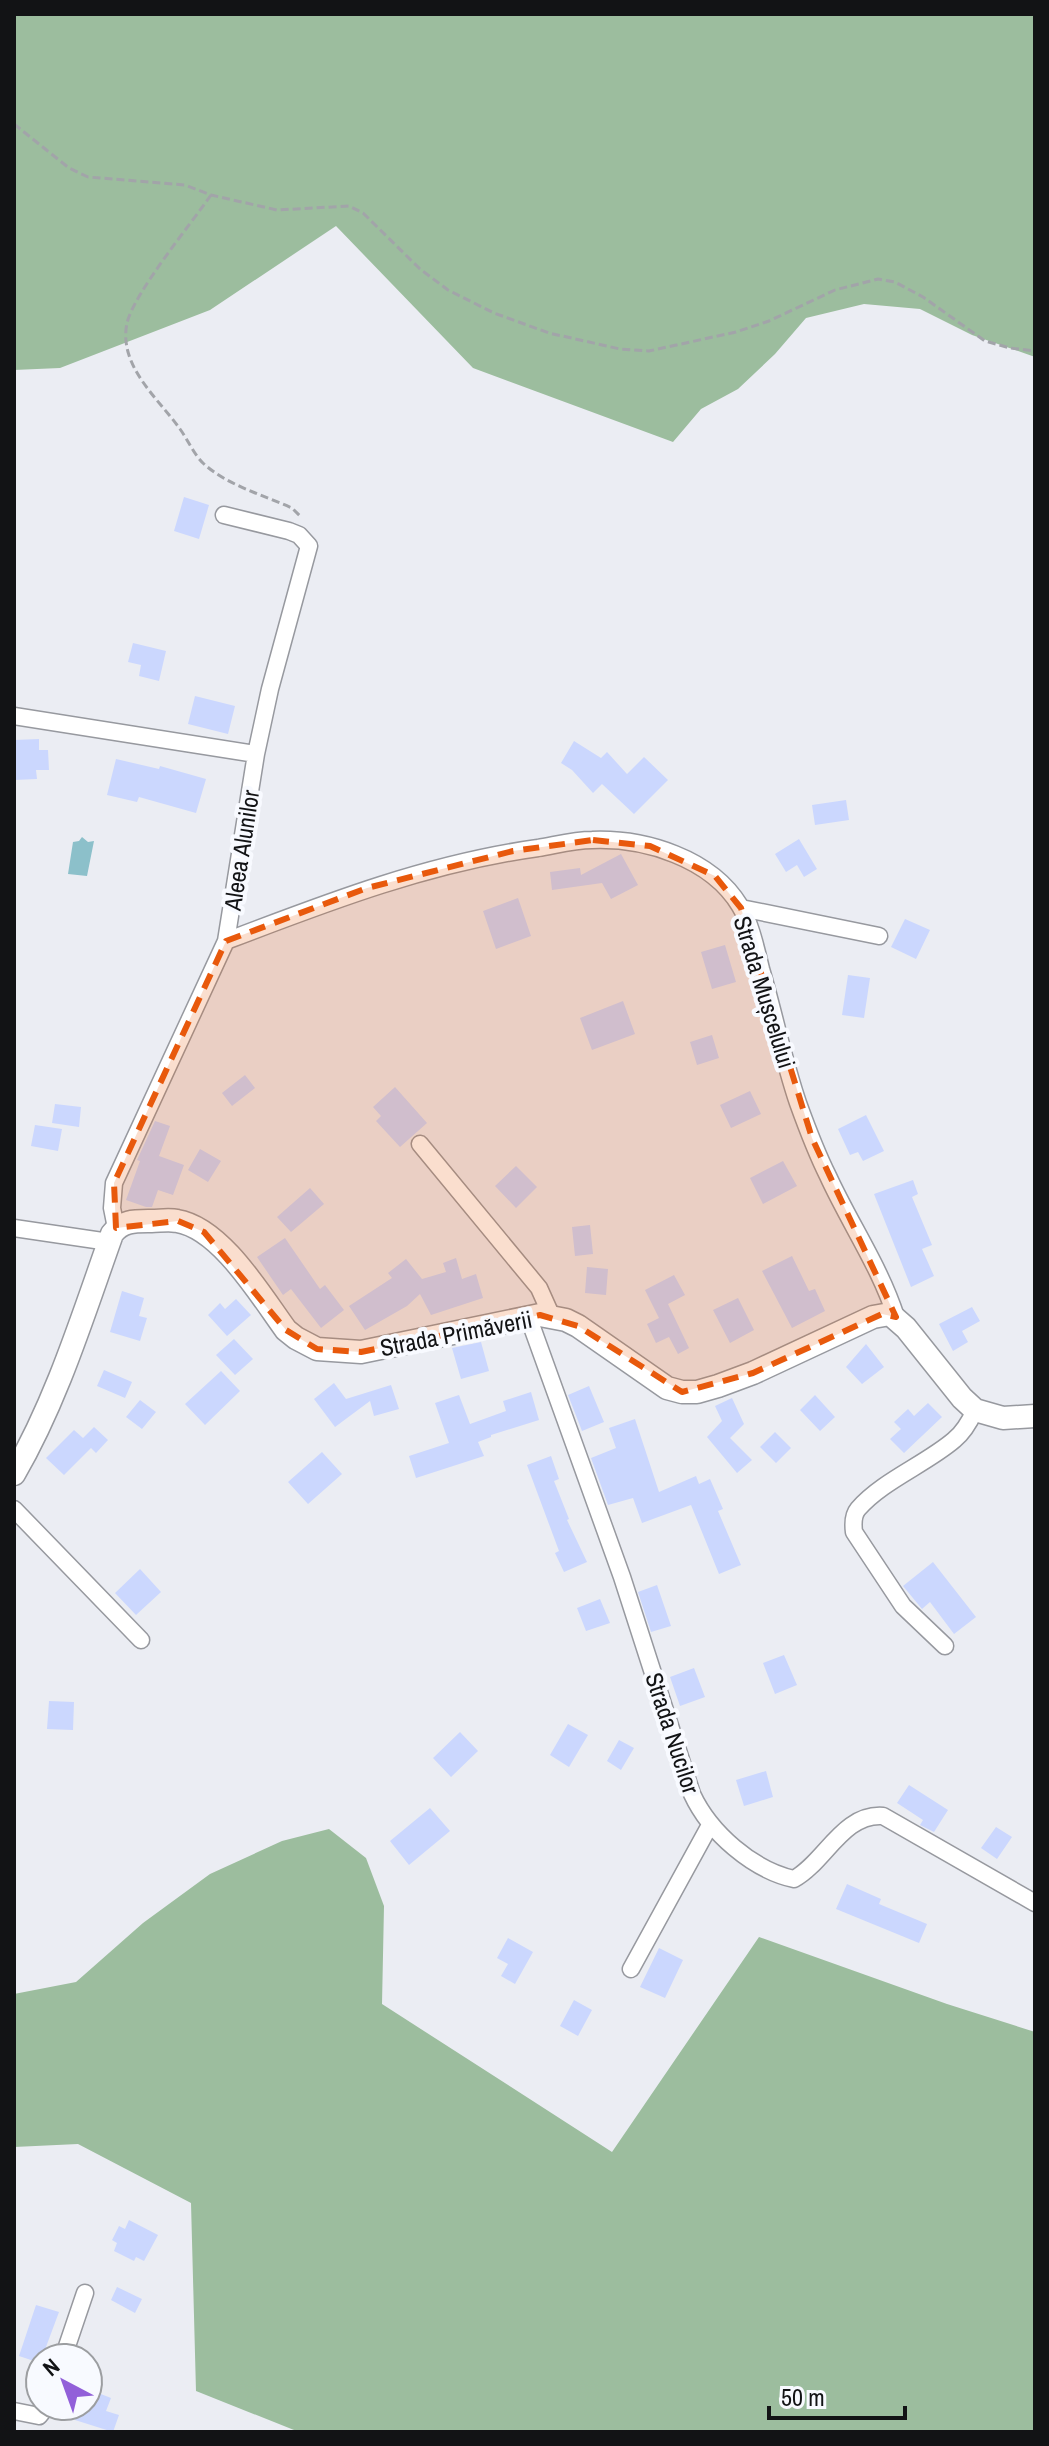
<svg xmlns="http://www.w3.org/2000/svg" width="1049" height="2446" font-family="'Archivo Narrow',sans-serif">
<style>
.forest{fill:#9cbd9e}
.water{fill:#8cc0ca}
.building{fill:#cbd7fe}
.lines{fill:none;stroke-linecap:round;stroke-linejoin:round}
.street-casing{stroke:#97999f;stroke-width:19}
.secondary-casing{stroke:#97999f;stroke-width:25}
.path{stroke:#a2a4a9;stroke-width:3;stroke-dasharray:8 4;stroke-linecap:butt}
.street{stroke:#fff;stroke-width:16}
.secondary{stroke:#fff;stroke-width:22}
.marked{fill:#e8590c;fill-opacity:0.2;stroke:#e8590c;stroke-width:6;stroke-dasharray:16 10;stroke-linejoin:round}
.labels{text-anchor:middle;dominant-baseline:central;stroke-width:8;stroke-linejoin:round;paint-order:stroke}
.street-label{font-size:24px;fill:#121315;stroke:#f8faff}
</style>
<rect width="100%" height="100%" fill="#ebedf3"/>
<path class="forest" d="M14,14H1035V357L972,335L920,309L864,304L806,318L775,354L738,389L701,409L673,442L473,368L336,226L210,310L60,368L14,370Z
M329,1829L366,1858L384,1906L382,2004L612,2152L759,1937L947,2004L1035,2032V2432H299L196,2391L191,2203L78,2144L14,2147V1994L76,1982L143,1923L210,1874L282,1841Z"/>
<path class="water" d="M82,837L88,842L94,841L87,876L68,874L73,842L79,841Z"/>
<path class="building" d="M184,497L209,505L199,539L174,531Z
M133,643L166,651L159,681L139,676L141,665L128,662Z
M195,696L235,706L228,734L188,724Z
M39,739V750H48L49,770H36L37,779L14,780V740Z
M574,741L601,758L607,752L627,774L644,757L668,780L634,814L602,784L593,793L572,770L561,763Z
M116,759L159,769L160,766L206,779L196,813L139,797L137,802L107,795Z
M846,800L849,820L815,825L812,805Z
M799,839L817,869L804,877L797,865L786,872L775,854Z
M621,854L638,885L611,899L602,883L552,890L550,872L580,868L581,875Z
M518,898L531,936L496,949L483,911Z
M905,919L930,930L916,959L891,947Z
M725,945L736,982L712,989L701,952Z
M848,975L870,978L864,1018L842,1015Z
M623,1001L635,1034L592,1050L580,1018Z
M712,1035L719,1058L697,1065L690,1042Z
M245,1075L255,1088L232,1106L222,1093Z
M395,1087L427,1123L400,1147L376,1121L381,1116L373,1107Z
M750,1091L761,1114L731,1128L720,1105Z
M55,1104L81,1107L79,1127L52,1123Z
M866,1115L884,1151L863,1161L858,1152L850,1155L838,1129Z
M155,1121L170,1126L159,1156L184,1165L173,1195L158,1190L152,1207H146L126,1200L140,1161L137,1160Z
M35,1125L62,1129L58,1151L31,1146Z
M200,1149L221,1161L208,1182L188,1170Z
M783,1161L797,1186L763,1204L750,1178Z
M516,1166L537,1187L516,1208L495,1186Z
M913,1180L918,1194L912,1197L932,1245L922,1249L934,1276L911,1287L874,1194Z
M310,1188L324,1204L291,1232L277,1217Z
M590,1225L593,1254L575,1256L572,1227Z
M285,1238L320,1289L325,1285L344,1310L321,1328L291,1289L283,1295L257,1257Z
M792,1256L809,1291L815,1289L825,1311L792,1328L762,1271Z
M456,1258L462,1279L476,1274L483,1298L431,1315L420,1294L407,1306L365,1330L349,1306L392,1278L388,1273L406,1259L422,1279L446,1272L443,1263Z
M587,1267L608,1269L606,1295L585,1293Z
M674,1275L685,1295L668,1304L689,1348L678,1354L669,1337L656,1343L647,1324L659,1318L645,1290Z
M122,1291L144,1298L139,1316L147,1318L140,1341L110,1332Z
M738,1298L754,1330L730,1343L713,1310Z
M236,1299L251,1315L227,1336L208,1315L220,1303L225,1309Z
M972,1307L980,1321L962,1331L968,1342L953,1351L939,1324Z
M234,1339L253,1359L235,1375L216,1355Z
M481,1342L489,1371L461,1379L452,1348Z
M866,1344L884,1367L862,1384L846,1367Z
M104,1370L132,1382L125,1398L97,1386Z
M221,1371L240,1391L205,1425L185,1404Z
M334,1383L346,1399L391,1385L399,1409L374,1416L370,1401L335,1427L314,1399Z
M589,1386L604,1422L582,1431L568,1395Z
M531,1392L539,1420L491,1435V1437L478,1442L484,1456L416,1478L409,1456L449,1443L435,1403L459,1395L470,1424L506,1411L503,1401Z
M815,1395L835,1417L820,1431L800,1410Z
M732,1398L744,1424L730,1438L752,1460L737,1473L707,1437L722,1421L715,1406Z
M140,1400L156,1412L142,1429L126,1417Z
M928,1403L942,1417L904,1453L890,1439L901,1429L894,1422L908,1409L914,1416Z
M635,1419L659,1492L696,1476L699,1484L710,1479L723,1509L718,1511L741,1565L719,1574L691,1505L642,1523L633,1498L608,1505L591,1458L616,1448L609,1428Z
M94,1427L108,1440L96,1453L91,1448L64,1475L46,1458L74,1430L83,1438Z
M775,1432L791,1448L776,1463L760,1447Z
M322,1452L342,1474L308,1504L288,1482Z
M551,1456L559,1479L554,1481L569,1519L567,1520L587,1562L564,1572L555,1553L559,1551L527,1465Z
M933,1562L976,1617L954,1634L930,1602L922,1609L903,1586Z
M140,1569L161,1592L136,1615L115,1593Z
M657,1585L671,1626L651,1632L638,1592Z
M600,1599L610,1623L586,1631L577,1608Z
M784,1655L797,1685L775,1694L763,1663Z
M694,1668L705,1697L680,1706L670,1677Z
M49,1701L74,1702L73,1730L47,1729Z
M568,1724L588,1735L569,1767L550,1755Z
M460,1732L478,1751L451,1777L433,1758Z
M619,1740L634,1748L621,1770L607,1761Z
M766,1771L773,1797L744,1806L736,1780Z
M909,1785L948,1810L934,1832L920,1825L923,1820L897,1803Z
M430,1808L450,1831L409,1865L390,1841Z
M996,1827L1012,1837L997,1859L981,1848Z
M847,1884L881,1899L879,1904L927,1924L919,1943L836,1909Z
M508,1938L533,1952L515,1984L501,1976L508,1964L497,1958Z
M659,1948L683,1960L665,1998L640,1987Z
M574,2000L592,2010L578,2036L560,2026Z
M129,2220L158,2235L144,2261L136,2257L134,2261L114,2251L117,2243L112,2240L119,2226L125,2229Z
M117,2287L142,2299L135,2313L111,2300Z
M36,2305L59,2312L40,2363L19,2356Z
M88,2389L111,2398L106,2411L119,2415L113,2432L75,2420L80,2406H88Z"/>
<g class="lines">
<g class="street-casing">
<path id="street" d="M14,716L256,754
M741,908L879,936
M226,941C328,902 429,863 538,848C556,845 574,840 592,840C645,838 711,858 740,906C751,924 756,949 761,969C774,1013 783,1059 798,1103C807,1128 816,1152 828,1176C850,1224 880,1267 896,1317
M420,1144L539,1288L552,1317
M14,1228L109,1242
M116,1228L112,1208L114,1183L226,941L256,754L270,689L309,546L299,535L289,531L224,515
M528,1316L622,1577L692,1794C710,1833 753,1870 794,1879C825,1862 843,1813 883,1816L1035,1903
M14,1509L141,1640
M945,1646L903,1606L854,1532C853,1524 853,1515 858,1509C882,1481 926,1464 954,1440C964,1432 970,1421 975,1410
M631,1969L710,1825
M63,2358L85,2293
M14,2411L39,2416L47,2406"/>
</g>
<g class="secondary-casing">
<path id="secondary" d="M14,1474C57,1400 83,1315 112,1234C122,1220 136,1221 152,1221C159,1221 169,1219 177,1221C221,1228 261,1296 286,1330L296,1338L317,1349L361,1352L540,1315L566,1320L578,1326L667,1388L682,1392H697L718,1386L753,1373L873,1317L890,1314L906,1328L962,1398L975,1410L1003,1418L1035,1416"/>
</g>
<path class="path" d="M14,124L69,168L88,177L185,185L211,195L277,210L349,206L363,213L420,269L448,290L494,313L549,333L620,349L649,351L736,332L769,321L835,290L878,279L895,282L923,297L985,341L1010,348L1035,351
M211,195C191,224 134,293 127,323C118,366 158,398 180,429C188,440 194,455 204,464C227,485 263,495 292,508L300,516"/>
<use href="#street" class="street"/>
<use href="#secondary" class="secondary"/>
</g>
<path class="marked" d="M593,840L650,846L715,876L741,908L812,1138L896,1317L882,1314L753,1373L682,1392L578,1326L540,1315L361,1352L317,1349L286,1330L204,1232L178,1221L116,1228L114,1183L226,941L367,888L513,851Z"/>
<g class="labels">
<g class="street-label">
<text transform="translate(241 850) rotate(-81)">Aleea Alunilor</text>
<text transform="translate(765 992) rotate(73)">Strada Mușcelului</text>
<text transform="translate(456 1333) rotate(-11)">Strada Primăverii</text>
<text transform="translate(673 1733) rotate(72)">Strada Nucilor</text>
</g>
</g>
<rect width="1049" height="2446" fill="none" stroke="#121315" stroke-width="32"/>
<g transform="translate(64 2382) rotate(319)"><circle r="38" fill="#f8faff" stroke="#9c9ea1" stroke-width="2"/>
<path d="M0-6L14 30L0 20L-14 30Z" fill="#9260d9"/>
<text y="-12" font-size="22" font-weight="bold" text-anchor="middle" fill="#121315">N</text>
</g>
<path d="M769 2406v12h136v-12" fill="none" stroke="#121315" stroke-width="4"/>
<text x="781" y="2406" font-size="24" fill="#121315" stroke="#f8faff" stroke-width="6" paint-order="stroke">50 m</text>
</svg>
